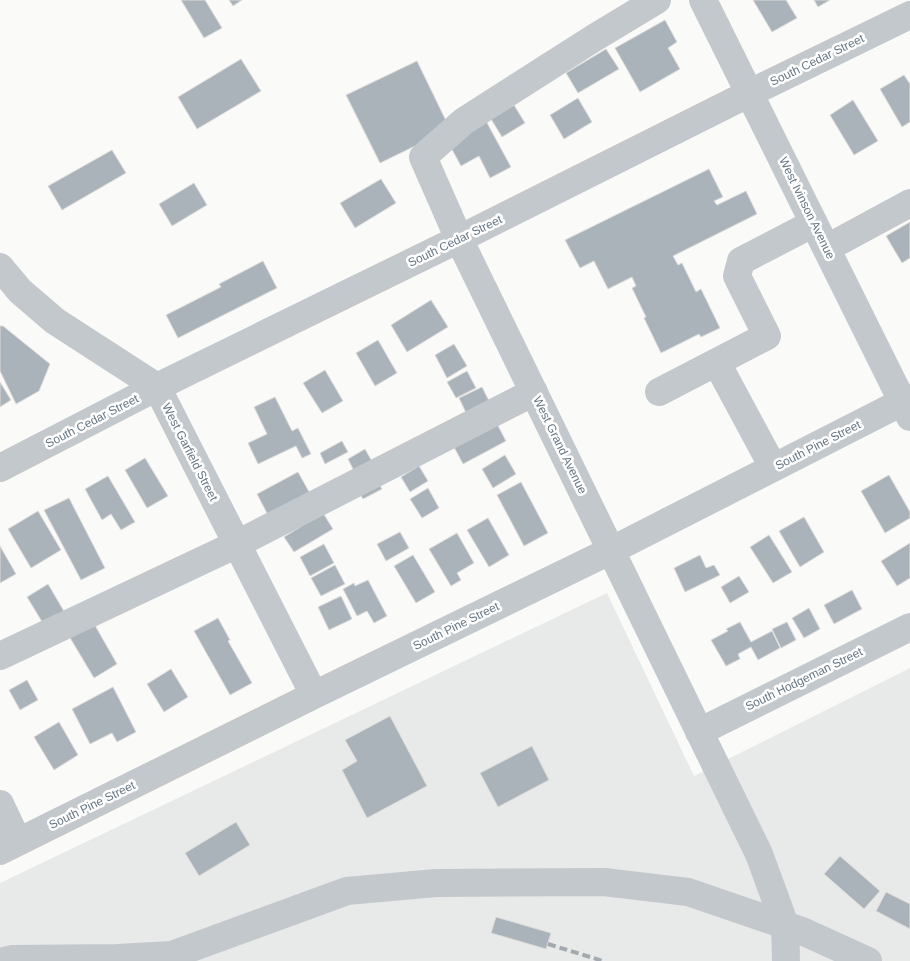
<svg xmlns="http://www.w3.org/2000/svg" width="910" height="961" font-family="Helvetica,sans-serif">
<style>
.built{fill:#e8e9e9}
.building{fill:#aab3b9;stroke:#dcdcda}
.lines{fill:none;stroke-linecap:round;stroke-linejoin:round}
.minor{stroke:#c3c8cc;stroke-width:28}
.rail{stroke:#a2aab0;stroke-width:4;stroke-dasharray:8 4;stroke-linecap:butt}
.labels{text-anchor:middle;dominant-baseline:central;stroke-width:5;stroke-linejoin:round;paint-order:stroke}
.street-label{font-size:12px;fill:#657683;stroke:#fff}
</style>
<rect width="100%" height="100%" fill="#fafaf8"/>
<path class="built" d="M607,593L694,776L910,668V961H0V883Z"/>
<path class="building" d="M181,0H205L222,28L204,38Z
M229,0H242L233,6Z
M753,0H786L797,18L772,32Z
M814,0H830L818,7Z
M665,20L677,42L668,48L680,69L640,92L615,48Z
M606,49L619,69L578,93L566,73Z
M241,59L261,91L197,129L178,97Z
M417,61L450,129L380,163L346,95Z
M904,75L910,84V122L902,127L880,89Z
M578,98L592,122L564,139L550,115Z
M853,100L878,141L854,155L830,115Z
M514,105L525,123L502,137L491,119Z
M486,121L511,167L490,178L479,156L461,166L448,142Z
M112,150L126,173L62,210L48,186Z
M709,169L723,197L714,201L717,205L746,191L757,214L673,256L678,265L682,263L696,292L701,289L720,328L701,337L699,334L661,353L644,318L646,317L632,288L636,286L632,277L608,289L594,261L580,268L565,240Z
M381,179L396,203L355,228L340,203Z
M194,183L207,205L172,226L159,204Z
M910,222V258L902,263L886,236Z
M263,261L277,288L178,338L166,315L221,287L219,284Z
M431,300L448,327L407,352L391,325Z
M0,326H3L50,364L39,391L16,404L0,371Z
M378,340L397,373L375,386L356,353Z
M454,344L467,366L447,378L435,355Z
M325,370L343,401L322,413L303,383Z
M467,371L476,388L456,398L447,382Z
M0,382L11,400L0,407Z
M482,387L491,405L468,417L459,398Z
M275,397L292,431L298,428L311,454L302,458L296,446L258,464L248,443L267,434L254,407Z
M497,424L506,441L463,464L454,447Z
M342,441L348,452L325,464L320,453Z
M365,449L374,465L356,475L348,459Z
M505,455L516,474L493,488L482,469Z
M145,458L168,496L147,508L125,470Z
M419,466L428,481L410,492L401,477Z
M298,472L313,499L271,521L257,494Z
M889,475L910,512V518L885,533L861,491Z
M108,476L135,522L121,530L111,514L102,520L85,489Z
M378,482L382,489L363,499L359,492Z
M521,482L548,533L524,546L497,495Z
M428,488L439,508L422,518L410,499Z
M69,498L105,568L81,580L44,510Z
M38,511L61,550L31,568L8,529Z
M323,513L333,529L294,552L284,537Z
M804,517L824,552L800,567L779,531Z
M488,518L509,555L489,567L467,530Z
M400,532L409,548L386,561L377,544Z
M457,533L474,563L457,573L461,580L451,586L429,549Z
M769,535L792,572L773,583L750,547Z
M910,543V578L897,586L881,561Z
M324,544L334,563L310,576L300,557Z
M0,546L16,574L0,583Z
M413,555L435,592L416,603L394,566Z
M700,555L706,568L714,565L720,575L685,592L674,568Z
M335,565L345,584L321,596L311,578Z
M739,576L749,592L730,603L721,587Z
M368,580L387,616L374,623L367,611L357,616L343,589L354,583L355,586Z
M48,584L65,613L44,625L27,597Z
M852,590L862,609L834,624L824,605Z
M341,596L352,619L329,630L318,607Z
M809,608L820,629L804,638L792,618Z
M218,618L230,640L228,641L252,683L230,695L194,631Z
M93,622L117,664L94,678L69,636Z
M740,622L751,642L772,631L780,648L758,660L751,647L738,654L740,659L726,666L711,640L728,631L726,629Z
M787,622L796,640L781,648L772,629Z
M171,669L188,697L164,712L147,684Z
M27,680L38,700L20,710L9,690Z
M113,687L136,732L117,742L112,733L90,744L72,709Z
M390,716L427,786L367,818L342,770L357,761L345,740Z
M59,722L78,755L54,770L34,737Z
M532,746L549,780L498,807L480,773Z
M236,822L250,845L199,876L185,853Z
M840,856L880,891L864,909L824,874Z
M886,892L910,904V929L876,911Z
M496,917L551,933L546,949L491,933Z"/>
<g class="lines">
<path class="minor" d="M657,0L594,38L464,121L423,157L459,239L759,854L785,925L786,961
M703,0L910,417
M827,248L910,203
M0,267L20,291L55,321L157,387L314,695
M717,363L773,467
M659,392L767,336L737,276L741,261L814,223
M0,468L157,387L459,239L750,93L910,15
M0,656L237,544L534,392
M699,732L910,627
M0,804L18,842
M0,851L314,695L612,550L910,398
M4,961L12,959L117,958L172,955L347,891L436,883L604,882L688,892L802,931L868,961"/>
<path class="rail" d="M548,944L603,961"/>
</g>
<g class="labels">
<g class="street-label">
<text transform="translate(817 60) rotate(-26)">South Cedar Street</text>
<text transform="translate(807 208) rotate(64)">West Ivinson Avenue</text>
<text transform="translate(455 241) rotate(-26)">South Cedar Street</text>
<text transform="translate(92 421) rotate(-27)">South Cedar Street</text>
<text transform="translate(560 445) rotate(64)">West Grand Avenue</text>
<text transform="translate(818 445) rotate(-27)">South Pine Street</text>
<text transform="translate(190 452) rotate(63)">West Garfield Street</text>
<text transform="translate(456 626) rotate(-26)">South Pine Street</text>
<text transform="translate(804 679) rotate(-26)">South Hodgeman Street</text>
<text transform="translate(92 805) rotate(-26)">South Pine Street</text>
</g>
</g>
</svg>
